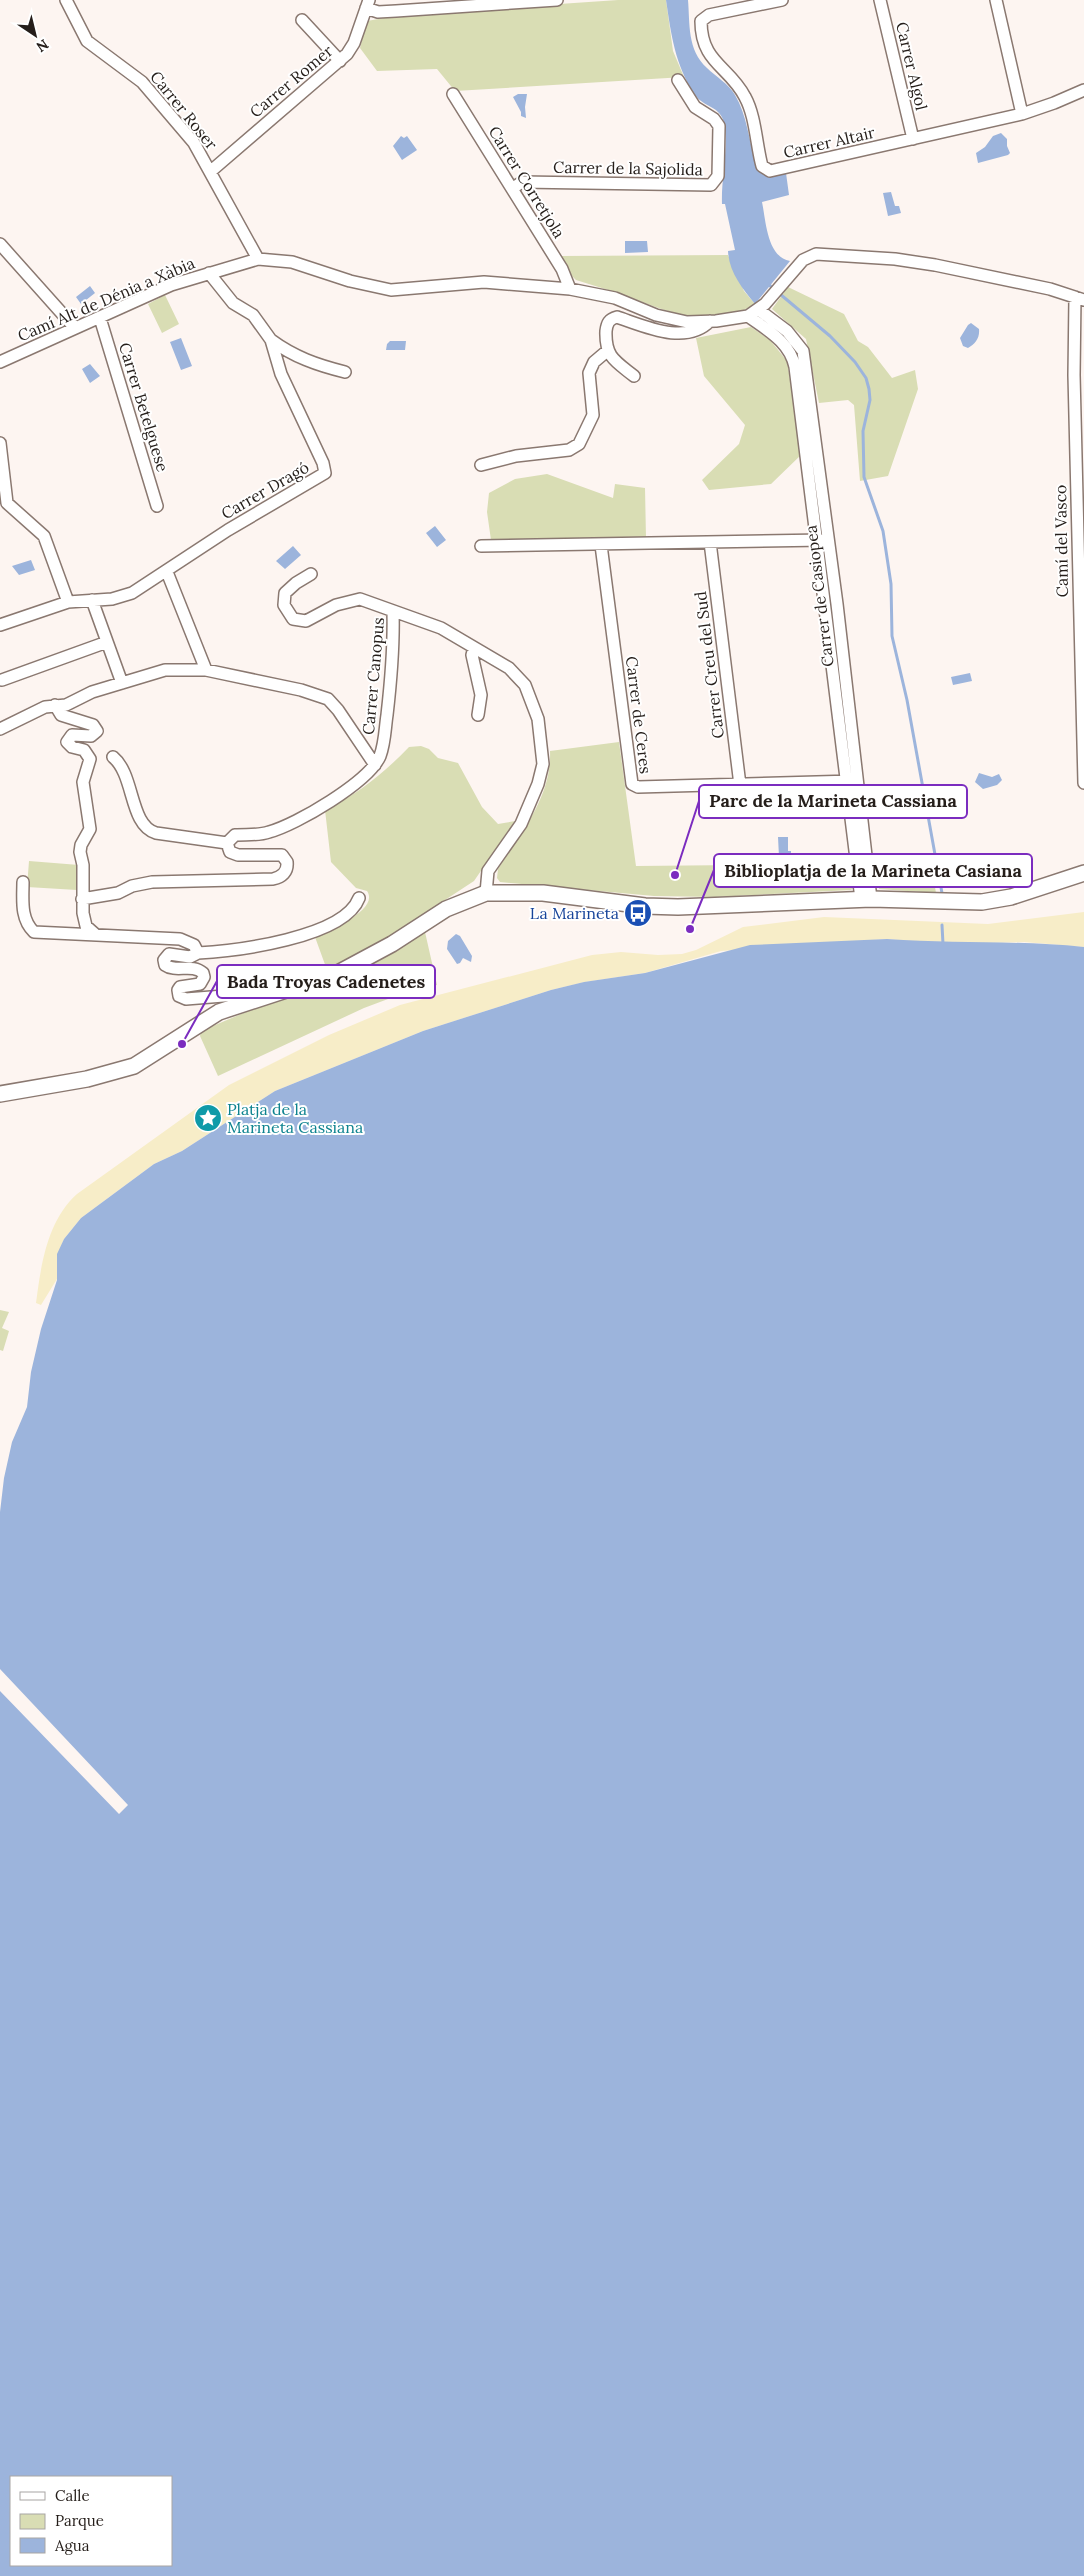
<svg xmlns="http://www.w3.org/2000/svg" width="1084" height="2576" font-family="Lora,serif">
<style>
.green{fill:#d9ddb4}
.sand{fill:#f7edc8}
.water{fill:#9cb4dc;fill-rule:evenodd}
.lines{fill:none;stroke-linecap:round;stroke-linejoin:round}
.stream{stroke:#9cb4dc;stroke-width:3}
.street-casing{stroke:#8a7870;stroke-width:14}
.secondary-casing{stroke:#8a7870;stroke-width:18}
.street{stroke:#fff;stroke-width:11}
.secondary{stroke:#fff;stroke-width:15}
.labels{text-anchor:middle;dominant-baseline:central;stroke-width:4;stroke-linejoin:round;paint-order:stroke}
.street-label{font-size:16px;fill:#251e1a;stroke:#fff}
.transit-label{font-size:16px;fill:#164399;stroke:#fff;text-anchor:end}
.culture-label{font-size:16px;fill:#0d838f;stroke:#fff;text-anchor:start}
.leader{fill:none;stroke:#7b2cbf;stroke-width:2}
.callout-dot{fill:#7b2cbf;stroke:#fff;stroke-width:2}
.callout{fill:#fff;stroke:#7b2cbf;stroke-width:2}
.callout-label{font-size:18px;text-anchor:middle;font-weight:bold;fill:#251e1a}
</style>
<rect width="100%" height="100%" fill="#fdf5f1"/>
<path class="green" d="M618,0H666L673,51L684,77L455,91L437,69L377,71L360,48L367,21L401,15Z
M728,255L744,291L755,304C709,332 664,310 621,294C606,289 591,285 576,280L571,275L560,256Z
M788,287L844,314L858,341L868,347L892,378L915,370L918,389L888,476L860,481L854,405L848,400L819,403L806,339L772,309Z
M165,295L179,324L162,333L148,304Z
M751,327L770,340L787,361L802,454L771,484L709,490L702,480L739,444L745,425L704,376L696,338Z
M547,474L613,498L615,484L645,488L646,538L491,540L487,512L489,493L515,479Z
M619,742L636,866L851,864L854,887L851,890L716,897L654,896L500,882L497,878L498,869C521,832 552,797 550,751Z
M421,746L429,749L438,758L458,763L482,807L498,824L515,821L474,881L390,936L327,970L315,937C329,930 380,910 367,891L356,888L331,862L325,810C358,794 384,773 409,747Z
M29,861L79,865L77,890L27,887Z
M875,861L931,863L936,893L879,889Z
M425,932L437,985L412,990L364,1008L218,1076L200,1036L201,1031L253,1009L327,985L351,976Z
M0,1310L9,1312L2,1328L9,1331L3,1351L0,1350Z"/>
<path class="sand" d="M1084,912V947L1024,942L943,944L887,939L721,951L645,973L585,982L551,990L423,1031L275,1091L182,1151L154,1164L81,1218L64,1239L58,1254L57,1279L41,1305L36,1303C41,1265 47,1221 77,1194L229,1085L329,1035L400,1005L592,955L621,952L658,955L682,954L696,950L743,927L824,917L988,924Z"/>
<path class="water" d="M666,0H688C690,23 687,50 707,68C716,77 728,83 735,95C747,115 749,141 756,164L765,175L786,173L789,195L762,202C766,221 767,257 790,261L755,304C742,288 729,272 728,251L735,250L725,204H722C721,179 729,145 724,123C721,106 703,107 695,95C675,65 671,34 666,0Z
M518,94H527L525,107L526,118L521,116V112L513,97Z
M1001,133L1007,139V146L1010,153L1008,155L978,163L976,153L985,147L993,136Z
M401,136L404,138L407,136L417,150L402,160L393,146Z
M891,192L895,206H899L901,213L888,216L883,193Z
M625,241H647L648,252L625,253Z
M90,286L95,293L81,304L76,297Z
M971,323L979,329C980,338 975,344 968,348L963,346L960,338L968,325Z
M181,338L192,366L181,370L170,342Z
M390,341H406L405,350H386L387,344Z
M90,364L100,376L90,383L82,369Z
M435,526L446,540L437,547L426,533Z
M293,546L301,555L285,569L276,561Z
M31,560L35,570L19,575L12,566Z
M970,673L972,681L953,685L951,677Z
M979,773L992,777L999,774L1002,780L997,785L983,789L975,782Z
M778,837H788V851H791V856L779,857Z
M456,934L460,936L472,956L471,962L463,958L460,963L457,964L447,949L448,941Z
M887,939C953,944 1018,940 1084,947V2576H0V1691L119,1814L128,1805L0,1669V1512L4,1478L12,1442L27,1407L31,1372L41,1329L57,1280V1254L64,1239L81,1218L154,1164L182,1151L275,1091L423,1031L551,990L584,982L645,973L750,945ZM11,2477H171V2565H11Z"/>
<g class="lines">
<path class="stream" d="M768,284L830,336L855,362L866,378L869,389L870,400L863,431L864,477L883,531L891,584L892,636L907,700L942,893
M942,925L943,944"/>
<g class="street-casing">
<path id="street" d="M66,0L87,41L142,82L194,143L258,259
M782,0L709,15L701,21C701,63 729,66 745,97C755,115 756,141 761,162L762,166L770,171L1022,114L1054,103L1084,90
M880,0L913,139
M996,0L1022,114
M366,8L378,12L396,11L557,0
M302,20L340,61
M453,94L562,269L570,289
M211,171L347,54L354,43L369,0
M513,188L522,182L711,185L718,176L719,126L714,119L695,107L678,80
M0,244L75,328
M1075,297L1074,375L1084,783
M759,310L787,331L803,351L837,604L871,899
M748,316C767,330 790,342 795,367L861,899
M100,318L157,506
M271,340C294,357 317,365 345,372
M0,362L171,285L258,259L292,262L350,281L391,290L484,282L570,289L615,298L656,315L687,322L716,321L748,316L765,304L803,260L816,254L895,259L935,265L1050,289L1084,300
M634,376C615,361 605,357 606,331C607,323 609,319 617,317C644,326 686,346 710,321
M0,443L7,503L44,536L68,602
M481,465L516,456L569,450L579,444L593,415L589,373L594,362L607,351
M710,542L740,785
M601,545L632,784L638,787L853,781
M481,546L824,540
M167,572L206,670
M311,574L296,583L285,593L284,605L293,619L306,621L336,605L360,599L441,628L509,668L525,685L538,719L543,764L538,784L521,824L488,871L486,893
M92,600L122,683
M0,625L68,602L112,599L132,593L228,530L325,473L323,463L281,374L271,340L253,315L233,303L209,273
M474,648L472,655L481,695L478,715
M2,680L107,642
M55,705L61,715L93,725L97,731L91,736L72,735L67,742L72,747L84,750L90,759L83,782L90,829L81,845L80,852L83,865V913L86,926L95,934
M0,729L45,707L66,705L92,692L165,670H206L301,690L328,699L338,710L375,765
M227,843L235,835C246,834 258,836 269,832C296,825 369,782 380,756C385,743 385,728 387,715C391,680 394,647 393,612
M23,882C23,899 20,919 34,932L180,939L194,945L198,953L190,957L169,954L164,960L165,965C176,973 192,963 203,973L204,977L200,984L180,987L178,990L179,996L186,999L236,995L244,1004
M82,899L118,893L132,886L152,882L273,879C282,877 288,872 287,862L282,855H238L230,852L227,843L156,833C129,825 135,775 113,757
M198,953C235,951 344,938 359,898"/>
</g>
<g class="secondary-casing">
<path id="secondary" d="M0,1094L87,1079L134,1066L219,1012L338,973L392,944L446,909L486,893H543L645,906L678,907L871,899L982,902L1011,897L1084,873"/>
</g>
<use href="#street" class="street"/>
<use href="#secondary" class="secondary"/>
</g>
<defs>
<g id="bus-disc" transform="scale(1.4375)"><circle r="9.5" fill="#1a4fb4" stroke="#fff"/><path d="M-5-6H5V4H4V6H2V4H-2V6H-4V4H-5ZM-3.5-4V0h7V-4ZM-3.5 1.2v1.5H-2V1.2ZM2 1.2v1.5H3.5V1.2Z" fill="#fff"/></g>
<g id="sight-disc" transform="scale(1.4375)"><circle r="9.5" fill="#0f9aa8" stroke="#fff"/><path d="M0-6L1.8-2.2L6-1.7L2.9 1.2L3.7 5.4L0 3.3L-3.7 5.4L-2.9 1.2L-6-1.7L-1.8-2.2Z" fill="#fff"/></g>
</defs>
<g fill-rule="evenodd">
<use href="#bus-disc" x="638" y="913"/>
<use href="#sight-disc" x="208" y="1118"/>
</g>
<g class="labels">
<g class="street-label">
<text transform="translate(912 66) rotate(77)">Carrer Algol</text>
<text transform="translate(291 81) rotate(-40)">Carrer Romer</text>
<text transform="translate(184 110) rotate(51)">Carrer Roser</text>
<text transform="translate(829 142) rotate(-13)">Carrer Altair</text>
<text transform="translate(628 168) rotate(1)">Carrer de la Sajolida</text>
<text transform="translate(527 182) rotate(58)">Carrer Corretjola</text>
<text transform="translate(106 299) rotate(-23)">Camí Alt de Dénia a Xàbia</text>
<text transform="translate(144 407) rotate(73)">Carrer Betelguese</text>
<text transform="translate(265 490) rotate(-30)">Carrer Dragó</text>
<text transform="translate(1061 541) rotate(-91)">Camí del Vasco</text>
<text transform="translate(819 596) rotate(-97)">Carrer de Casiopea</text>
<text transform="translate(709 665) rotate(-97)">Carrer Creu del Sud</text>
<text transform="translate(373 676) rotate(-85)">Carrer Canopus</text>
<text transform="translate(639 715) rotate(83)">Carrer de Ceres</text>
</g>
<g class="transit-label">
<text x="619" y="913">La Marineta</text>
</g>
<g class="culture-label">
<text x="227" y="1109">Platja de la<tspan x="227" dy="18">Marineta Cassiana</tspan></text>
</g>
</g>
<path class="leader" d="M675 875L699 801M690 929L714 870M182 1044L217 981"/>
<g class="callout-dot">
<circle cx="675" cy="875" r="5"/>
<circle cx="690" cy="929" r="5"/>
<circle cx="182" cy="1044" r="5"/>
</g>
<g class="callout">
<rect x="699" y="785" width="268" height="33" rx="5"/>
<rect x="714" y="854" width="318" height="33" rx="5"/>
<rect x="217" y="965" width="218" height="33" rx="5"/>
</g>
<g class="callout-label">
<text x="833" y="807">Parc de la Marineta Cassiana</text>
<text x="873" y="877">Biblioplatja de la Marineta Casiana</text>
<text x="326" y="988">Bada Troyas Cadenetes</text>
</g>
<rect x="10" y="2476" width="162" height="90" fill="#ffffff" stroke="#a8a5a3"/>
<rect x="20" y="2492" width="25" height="8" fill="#ffffff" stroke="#a8a5a3"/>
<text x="55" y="2501" font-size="15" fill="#251e1a">Calle</text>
<rect x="20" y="2514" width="25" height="15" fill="#d9ddb4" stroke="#a8a5a3"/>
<text x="55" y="2526" font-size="15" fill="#251e1a">Parque</text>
<rect x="20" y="2538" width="25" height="15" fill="#9cb4dc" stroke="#a8a5a3"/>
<text x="55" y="2551" font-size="15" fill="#251e1a">Agua</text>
<g transform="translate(35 35) rotate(145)" stroke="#ffffff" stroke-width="4" paint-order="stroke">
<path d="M0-4L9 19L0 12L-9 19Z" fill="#251e1a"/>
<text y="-8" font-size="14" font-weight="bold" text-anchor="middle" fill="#251e1a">N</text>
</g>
</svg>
